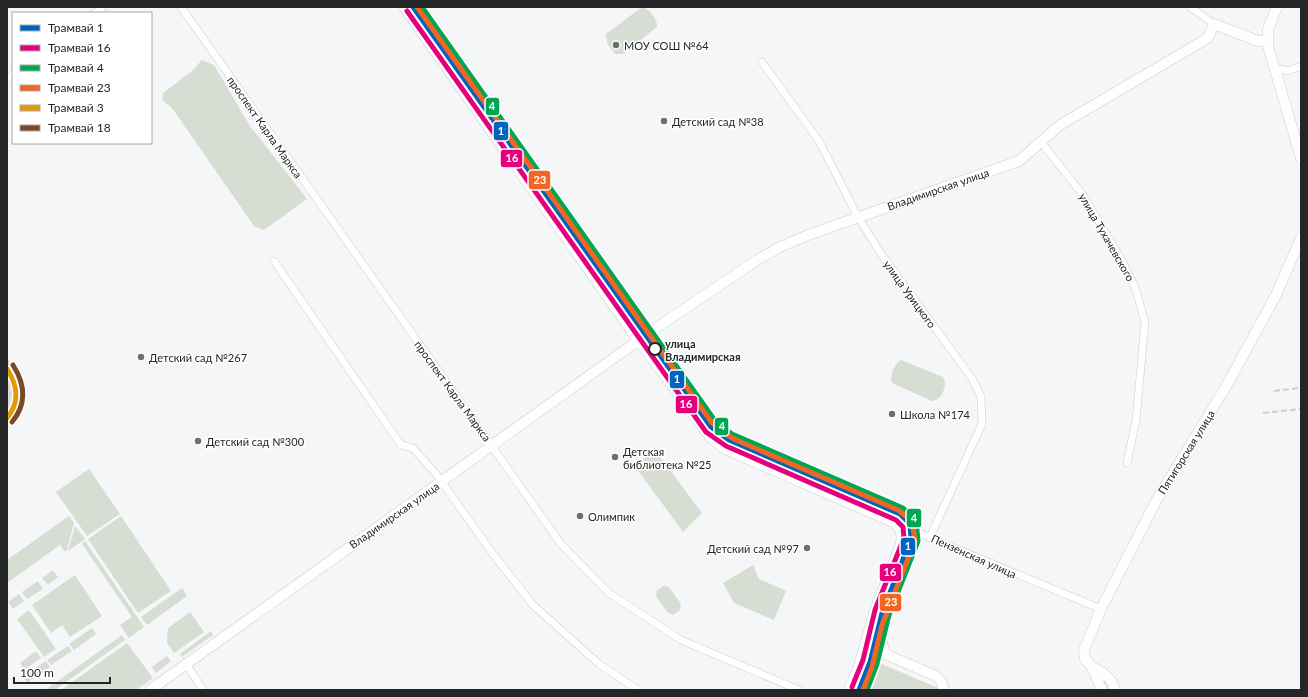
<svg xmlns="http://www.w3.org/2000/svg" width="1308" height="697" font-family="Lato,sans-serif">
<style>
.green{fill:#d7ddd3}
.lines{fill:none;stroke-linecap:round;stroke-linejoin:round}
.street-casing{stroke:#cbcccd;stroke-width:8}
.secondary-casing{stroke:#cbcccd;stroke-width:11}
.street{stroke:#fefefe;stroke-width:7}
.secondary{stroke:#fefefe;stroke-width:10}
.rail{stroke:#cfcfcf;stroke-width:2;stroke-dasharray:6 3;stroke-linecap:butt}
.tram-1-casing{stroke:#fff;stroke-width:8}
.tram-2-casing{stroke:#fff;stroke-width:8}
.tram-3-casing{stroke:#fff;stroke-width:8}
.tram-4-casing{stroke:#fff;stroke-width:8}
.tram-5-casing{stroke:#fff;stroke-width:8}
.tram-6-casing{stroke:#fff;stroke-width:8}
.tram-1{stroke:#0065bd;stroke-width:5}
.tram-2{stroke:#e5007d;stroke-width:5}
.tram-3{stroke:#00a651;stroke-width:5}
.tram-4{stroke:#f26522;stroke-width:5}
.tram-5{stroke:#e29904;stroke-width:5}
.tram-6{stroke:#7a4b2a;stroke-width:5}
.poi-dot{fill:#6d6e70;stroke:#fff;stroke-width:1.5}
.stop-dot{fill:#fff;stroke:#242526;stroke-width:2}
.labels{text-anchor:middle;dominant-baseline:central;stroke-width:3;stroke-linejoin:round;paint-order:stroke}
.poi-label{font-size:11px;fill:#242526;stroke:#fff;text-anchor:start}
.street-label{font-size:11px;fill:#242526;stroke:#fff}
.stop-label{font-size:11px;font-weight:bold;fill:#242526;stroke:#fff;text-anchor:start}
.line-badge{stroke:#fff;stroke-width:1.5}
.badge-label{font-size:11px;text-anchor:middle;font-weight:bold;fill:#fff}
</style>
<rect width="100%" height="100%" fill="#f5f6f8"/>
<path class="green" d="M642,7C650,9 658,20 657,27L623,54H615L607,43L606,34Z
M202,60L214,65L250,126L307,199L264,230L254,226L172,108L162,100L163,93L192,71Z
M8,359C27,386 32,401 7,426Z
M901,360L943,377C948,385 942,400 932,401L894,384L891,381C891,373 895,363 901,360Z
M655,450L702,513L683,532L634,465Z
M89,469L120,514L87,536L56,492Z
M69,516L74,523L67,550L65,552L60,545L7,583V560Z
M121,516L171,591L138,613L88,539Z
M75,526L85,539L68,551Z
M85,541L144,627L129,638L120,625L132,617L82,544Z
M753,565L759,579L786,591L774,620L734,603L723,583Z
M53,570L58,577L48,585L42,578Z
M75,575L102,616L70,637L62,625L51,633L32,605Z
M38,581L43,589L27,599L22,592Z
M664,586L669,587L681,604L680,610L673,615L668,613L656,596L657,590Z
M182,588L187,596L147,625L141,617Z
M19,594L24,601L13,609L8,602Z
M29,610L56,649L44,657L17,619Z
M190,612L204,632L174,653L167,643L168,628Z
M92,628L96,634L74,650L69,644Z
M211,631L213,635L182,657L180,654Z
M122,635L125,640L55,690H45Z
M127,643L153,678L136,690H61Z
M68,646L72,651L51,665L47,660Z
M36,651L41,658L24,670L20,663Z
M167,656L171,661L156,673L152,667Z
M46,661L50,667L27,683L23,677Z
M875,661L938,688L939,690H861L869,667Z"/>
<g class="lines">
<g class="street-casing">
<path id="street" d="M181,7L561,544L609,593L681,640L799,690
M1190,7L1214,24
M95,13L103,7
M762,62L819,141L858,217L882,255L973,380L981,397L982,424L930,537
M1275,72L1282,69L1288,71L1301,66
M7,79L13,74
M1041,142L1083,195L1121,259L1135,287L1145,322L1136,420L1127,463
M274,261L401,445L413,448L437,475L493,554L533,605L599,664L638,690
M916,532L1101,609
M186,664L203,690"/>
</g>
<g class="secondary-casing">
<path id="secondary" d="M404,7L631,330L711,438L725,449L895,523C902,530 903,537 900,547L875,610L859,666L849,690
M417,7C515,147 613,287 712,425L724,435L733,439L902,512L912,520L915,525L914,542L881,624L880,635L885,654
M1277,7L1268,29V46L1301,158
M859,666L869,658L885,654L936,676L941,681L944,690
M1092,667C1103,672 1112,678 1115,690
M150,690L653,330L757,260L780,247L808,235L1019,161L1060,125L1208,38L1214,24L1258,41H1268
M1102,690L1092,667L1085,659L1084,650L1101,609L1156,501L1227,385L1276,295L1301,238"/>
</g>
<use href="#street" class="street"/>
<use href="#secondary" class="secondary"/>
<path class="rail" d="M1274,391L1301,388
M1263,413L1301,409"/>
<g class="tram-1-casing">
<path id="tram-1" d="M413,7L711,427L729,440L900,514L910,524L911,539L882,613L870,662L859,690"/>
</g>
<g class="tram-2-casing">
<path id="tram-2" d="M407,11L706,432L726,446L896,520L903,527L904,538L875,610L863,660L852,687"/>
</g>
<g class="tram-3-casing">
<path id="tram-3" d="M422,7L716,422L732,434L903,508L916,520L918,541L889,615L877,664L867,690"/>
</g>
<g class="tram-4-casing">
<path id="tram-4" d="M417,7L712,423L727,435L736,440L898,510L912,521L915,541L882,625L872,667L863,690"/>
</g>
<g class="tram-5-casing">
<path id="tram-5" d="M7,369C18,386 20,402 7,418"/>
</g>
<g class="tram-6-casing">
<path id="tram-6" d="M12,422C27,404 25,384 13,365"/>
</g>
<use href="#tram-1" class="tram-1"/>
<use href="#tram-2" class="tram-2"/>
<use href="#tram-3" class="tram-3"/>
<use href="#tram-4" class="tram-4"/>
<use href="#tram-5" class="tram-5"/>
<use href="#tram-6" class="tram-6"/>
</g>
<g class="poi-dot">
<circle cx="616" cy="45" r="4"/>
<circle cx="664" cy="121" r="4"/>
<circle cx="141" cy="357" r="4"/>
<circle cx="892" cy="414" r="4"/>
<circle cx="198" cy="441" r="4"/>
<circle cx="615" cy="457" r="4"/>
<circle cx="580" cy="516" r="4"/>
<circle cx="807" cy="548" r="4"/>
</g>
<circle class="stop-dot" cx="655" cy="349" r="6"/>
<g class="labels">
<g class="poi-label">
<text x="624" y="45">МОУ СОШ №64</text>
<text x="672" y="121">Детский сад №38</text>
<text x="149" y="357">Детский сад №267</text>
<text x="900" y="414">Школа №174</text>
<text x="206" y="441">Детский сад №300</text>
<text x="623" y="451">Детская<tspan x="623" dy="13">библиотека №25</tspan></text>
<text x="588" y="516">Олимпик</text>
<text x="799" y="548" text-anchor="end">Детский сад №97</text>
</g>
<g class="street-label">
<text transform="translate(265 127) rotate(55)">проспект Карла Маркса</text>
<text transform="translate(938 189) rotate(-19)">Владимирская улица</text>
<text transform="translate(1107 237) rotate(60)">улица Тухачевского</text>
<text transform="translate(910 294) rotate(54)">улица Урицкого</text>
<text transform="translate(453 391) rotate(54)">проспект Карла Маркса</text>
<text transform="translate(1186 452) rotate(-58)">Пятигорская улица</text>
<text transform="translate(394 515) rotate(-35)">Владимирская улица</text>
<text transform="translate(974 556) rotate(24)">Пензенская улица</text>
</g>
<g class="stop-label">
<text x="665" y="343">улица<tspan x="665" dy="13">Владимирская</tspan></text>
</g>
</g>
<g class="line-badge">
<rect x="485" y="97" width="15" height="19" rx="4" fill="#00a651"/>
<rect x="493" y="121" width="16" height="20" rx="4" fill="#0065bd"/>
<rect x="500" y="149" width="23" height="19" rx="4" fill="#e5007d"/>
<rect x="528" y="170" width="23" height="20" rx="4" fill="#f26522"/>
<rect x="669" y="370" width="16" height="19" rx="4" fill="#0065bd"/>
<rect x="675" y="395" width="23" height="19" rx="4" fill="#e5007d"/>
<rect x="714" y="417" width="15" height="19" rx="4" fill="#00a651"/>
<rect x="906" y="508" width="16" height="20" rx="4" fill="#00a651"/>
<rect x="900" y="537" width="16" height="19" rx="4" fill="#0065bd"/>
<rect x="879" y="563" width="23" height="19" rx="4" fill="#e5007d"/>
<rect x="879" y="593" width="23" height="19" rx="4" fill="#f26522"/>
</g>
<g class="badge-label">
<text x="492" y="110">4</text>
<text x="501" y="135">1</text>
<text x="512" y="162">16</text>
<text x="540" y="184">23</text>
<text x="677" y="383">1</text>
<text x="686" y="408">16</text>
<text x="722" y="430">4</text>
<text x="914" y="522">4</text>
<text x="908" y="550">1</text>
<text x="890" y="576">16</text>
<text x="891" y="606">23</text>
</g>
<rect width="1308" height="697" fill="none" stroke="#242526" stroke-width="16"/>
<rect x="12" y="12" width="140" height="132" fill="#ffffff" stroke="#a7a8a8"/>
<rect x="20" y="25" width="20" height="6" fill="#0065bd" stroke="#a7a8a8"/>
<text x="48" y="32" font-size="12" fill="#242526">Трамвай 1</text>
<rect x="20" y="45" width="20" height="6" fill="#e5007d" stroke="#a7a8a8"/>
<text x="48" y="52" font-size="12" fill="#242526">Трамвай 16</text>
<rect x="20" y="65" width="20" height="6" fill="#00a651" stroke="#a7a8a8"/>
<text x="48" y="72" font-size="12" fill="#242526">Трамвай 4</text>
<rect x="20" y="85" width="20" height="6" fill="#f26522" stroke="#a7a8a8"/>
<text x="48" y="92" font-size="12" fill="#242526">Трамвай 23</text>
<rect x="20" y="105" width="20" height="6" fill="#e29904" stroke="#a7a8a8"/>
<text x="48" y="112" font-size="12" fill="#242526">Трамвай 3</text>
<rect x="20" y="125" width="20" height="6" fill="#7a4b2a" stroke="#a7a8a8"/>
<text x="48" y="132" font-size="12" fill="#242526">Трамвай 18</text>
<path d="M14 677v6h96v-6" fill="none" stroke="#242526" stroke-width="2"/>
<text x="20" y="677" font-size="12" fill="#242526" stroke="#ffffff" stroke-width="3" paint-order="stroke">100 m</text>
</svg>
